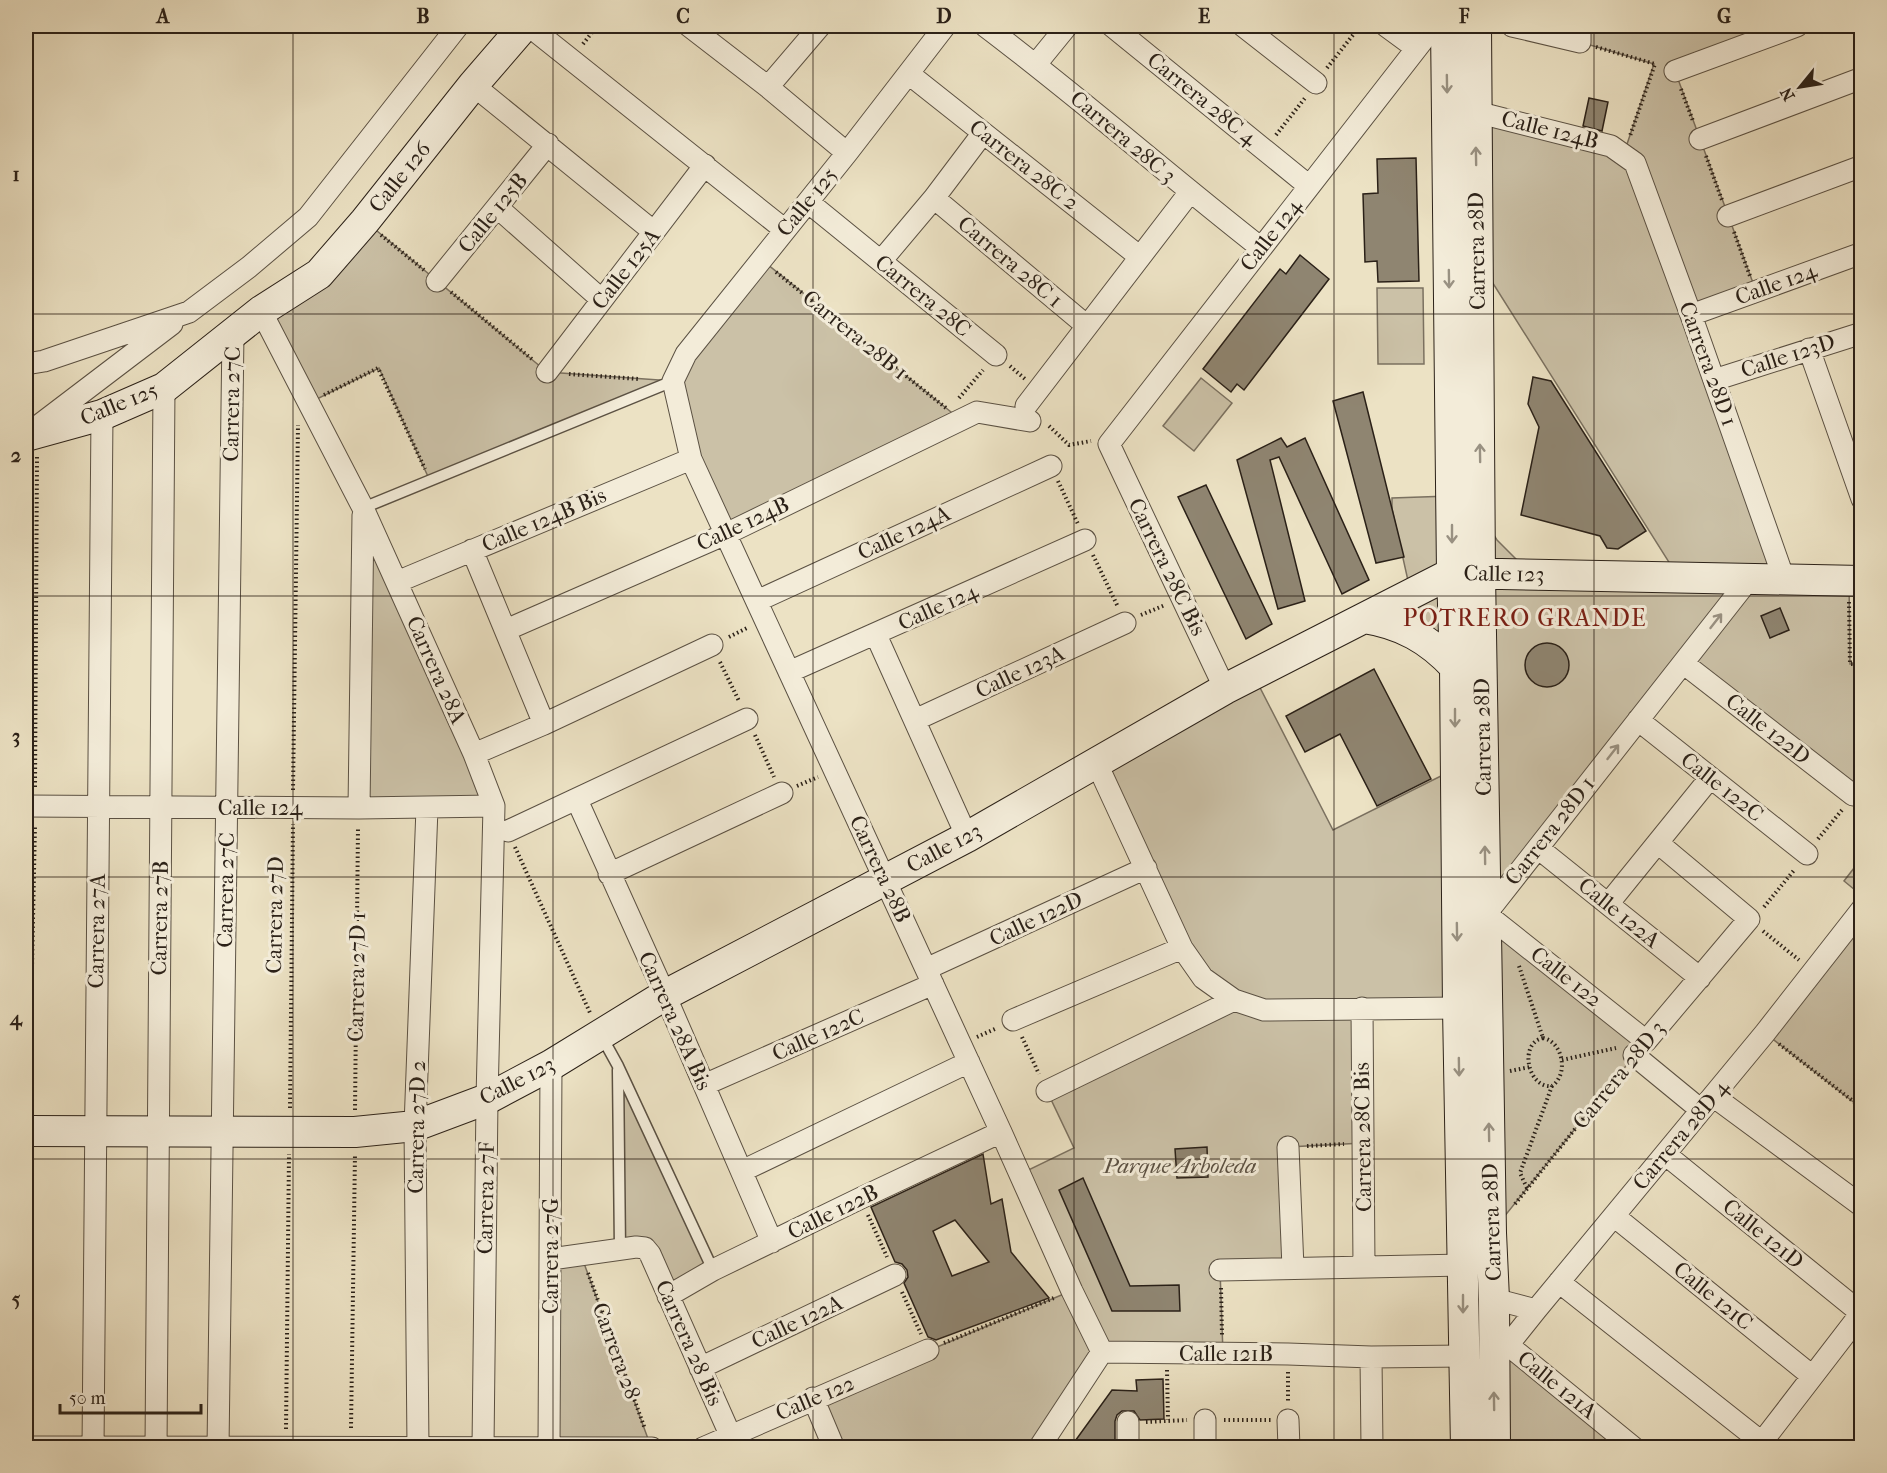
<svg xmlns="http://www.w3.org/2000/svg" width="1887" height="1473" font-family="'IM FELL French Canon',serif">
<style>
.green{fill:#cbc1a7;stroke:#7b7160;stroke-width:1.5;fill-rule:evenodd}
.building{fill:#8f8571;stroke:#2b2118;stroke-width:1.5;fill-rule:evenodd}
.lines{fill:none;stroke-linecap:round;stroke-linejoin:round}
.lane-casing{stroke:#5b5143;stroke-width:13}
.street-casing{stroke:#5b5143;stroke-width:23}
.secondary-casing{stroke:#2b2118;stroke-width:32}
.path{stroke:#2b2118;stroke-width:4;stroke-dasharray:1.5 3;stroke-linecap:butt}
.lane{stroke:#f3ecd9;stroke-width:10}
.street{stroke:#f3ecd9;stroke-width:21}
.secondary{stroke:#f3ecd9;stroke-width:30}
.oneway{stroke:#999182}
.grid{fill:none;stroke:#2b2118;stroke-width:1.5;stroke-opacity:0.55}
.labels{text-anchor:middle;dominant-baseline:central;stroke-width:6;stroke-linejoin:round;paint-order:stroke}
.street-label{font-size:22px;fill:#2b2118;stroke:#f3ecd9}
.park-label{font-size:22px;font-style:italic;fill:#5b5143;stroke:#f3ecd9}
.neighbourhood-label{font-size:24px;letter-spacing:1.5px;fill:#7a1f14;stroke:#f3ecd9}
.neatline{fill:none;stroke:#2b2118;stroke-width:2}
.grid-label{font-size:20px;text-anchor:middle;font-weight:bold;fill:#2b2118}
</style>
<rect width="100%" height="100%" fill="#ece2c4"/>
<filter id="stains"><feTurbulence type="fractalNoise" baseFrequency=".00333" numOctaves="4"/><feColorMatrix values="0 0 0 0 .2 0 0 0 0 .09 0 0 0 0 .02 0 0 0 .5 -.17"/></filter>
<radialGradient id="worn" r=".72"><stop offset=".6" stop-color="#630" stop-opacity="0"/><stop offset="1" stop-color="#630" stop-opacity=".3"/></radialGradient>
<path class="green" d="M1446,26H1476V112L1624,153L1654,64L1580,42V26H1797L1675,71L1756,291L1691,314L1784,579L1849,581L1850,664H1861V802L1683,663L1486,914L1646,1041L1491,1233L1508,1345L1634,1447H1466L1458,1009L1362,1008L1363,1143L1288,1147L1293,1268L1220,1270L1223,1353L1102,1352L1039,1447H834L813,1399L1071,1291L1020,1174L1074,1148L1047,1091L1233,1001L1203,978L1097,764L1253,674L1333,830L1455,769V667L1385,622L1411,594L1392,509V498L1450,496ZM1477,258L1679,578L1521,564L1497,540L1488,526Z
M365,221L547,372L673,381L762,260L961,420L726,534L673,381L430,481L379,368L309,403L261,311Z
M1377,288H1423L1424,364H1378Z
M1201,378L1232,403L1194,451L1163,426Z
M363,508L494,806L359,808Z
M1861,859V895L1844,881Z
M1861,909V1108L1765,1033Z
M618,1066L713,1270L668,1296L653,1263L620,1250Z
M581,1255L651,1447H550L551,1259Z"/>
<path class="building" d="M1589,98L1608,102L1602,131L1583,126Z
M1416,158L1419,281L1378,282L1377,261L1365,262L1363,194L1378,193L1377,159Z
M1300,255L1329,279L1244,390L1237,384L1231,392L1203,369L1280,269L1286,274Z
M1533,377L1551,381L1646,531L1618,549L1607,548L1600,536L1521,515L1539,427L1528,404Z
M1363,392L1404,557L1376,563L1333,401Z
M1281,438L1287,447L1305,438L1369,580L1342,594L1279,457L1270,460L1305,601L1278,609L1237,460Z
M1206,485L1272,624L1246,639L1178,497Z
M1780,608L1789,630L1770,638L1761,616Z
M1525 665a22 22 0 1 1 44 0a22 22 0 1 1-44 0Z
M1374,669L1431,779L1377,806L1340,734L1305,752L1286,716Z
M1207,1147L1208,1177L1177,1178L1175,1149Z
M983,1154L991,1204L1002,1199L1011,1252L1049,1298L936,1340L928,1337L904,1283L908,1277L907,1270L902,1264L895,1262L871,1207ZM955,1220L989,1262L952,1276L933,1231Z
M1083,1178L1130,1286L1179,1285L1180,1311H1112L1059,1190Z
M1163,1379L1164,1419L1140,1420L1134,1411H1122L1117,1415L1115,1421V1448H1070L1112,1390L1137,1391L1136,1380Z"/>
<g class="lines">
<g class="lane-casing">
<path id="lane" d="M363,508L673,381
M602,1037L618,1066L713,1270
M618,1070L620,1250"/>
</g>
<g class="street-casing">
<path id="street" d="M529,26L785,230
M689,26L768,87L847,153
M945,26L847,153L686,354L673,381L691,459L1001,1132L1072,1291L1102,1352
M985,26C1079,97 1168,175 1261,248
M1112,26L1309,186
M1243,26L1316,83
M1386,26L1416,48
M1512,26L1580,42V26
M1036,64L1067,26
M1675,71L1797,26
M909,74L1140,257
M473,85L654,232
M768,87L820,26
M1476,112L1611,146L1635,163L1691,315L1784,579
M1700,139L1862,78
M934,198L1087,326
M808,202L996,355
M498,208L602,300
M1728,216L1862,166
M881,261L934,198L983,133
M437,281L548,144
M261,311L363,508L474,754L494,806L487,1099L483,1447
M1691,315L1862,253
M1809,349L1862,499
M26,364L44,361L189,312L249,267L308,217L458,26
M547,372L705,165
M1714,380L1862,333
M1026,406L1190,192
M34,429L172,324
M472,550L544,724
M397,582L691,459
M757,601L1051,466
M506,630L726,534L977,412L1030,421
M876,635L967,837
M1683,663L1853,795
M789,672L1085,540
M1225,689L1109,444L1434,26
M915,720L1125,623
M1638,720L1807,854
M474,754L544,724L712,645
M1097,764L1182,948L1203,978L1234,1000L1264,1010L1458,1008
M577,800L665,995L772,1242
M26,806L359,808L494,806
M359,808L363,515
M508,831L747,719
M1658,843L1749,919L1646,1041L1486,914L1749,579
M1538,848L1700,978
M609,874L782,793
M1608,904L1710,778
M926,969L1146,868
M1362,1008L1364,1266
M1013,1020L1182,948
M1634,1055L1701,1110
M704,1085L933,984
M1047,1091L1234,1000
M1713,1096L1862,1206
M1288,1147L1293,1268
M1665,1154L1861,1313
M742,1171L969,1062
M1614,1216L1812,1376
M551,1259L636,1247L645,1248L650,1254L736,1448
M1220,1270L1463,1265
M1559,1282L1769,1448
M668,1296L713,1270L861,1198L1001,1132
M1494,1299L1536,1310
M1508,1345L1634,1448
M1102,1352L1288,1354L1371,1357L1464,1356
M1493,1354L1508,1345L1536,1310L1765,1033L1862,909
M1371,1357L1372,1448
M700,1368L895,1275
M813,1398L834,1448
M1205,1420V1448
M1288,1420L1289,1448
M1128,1422V1448
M1762,1442L1862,1312
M26,1447L652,1448
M418,1447L415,1126L427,808
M93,1448L102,415
M156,1448L164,388
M218,1448L233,333
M549,1448L551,1065
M703,1448L928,1350
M1039,1448L1102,1352"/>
</g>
<g class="secondary-casing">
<path id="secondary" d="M1446,26L1452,573L1455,667L1458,1008L1466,1448
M1476,26L1480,574L1491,1233L1494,1299L1495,1448
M26,436L102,415L164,388L261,311L319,274L365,221L473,85L524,26
M1364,618C1402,624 1429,639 1455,667
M26,1131L355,1132L415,1126L487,1099L551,1065L665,995L967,837L1225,689L1452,573L1862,581"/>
</g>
<path class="path" d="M1597,26H1698
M583,44L597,26
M1596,47L1655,64L1630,136
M1327,68L1360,26
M1681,89L1693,121
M1276,135L1305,98
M1706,156L1722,200
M1734,232L1750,276
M381,235L424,270
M776,272L946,408
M451,292L533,360
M1010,366L1025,379
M569,374L639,379
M324,395L378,368L425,469
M959,398L983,370
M1049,426L1069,445L1091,441
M1058,481L1078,524
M1093,555L1118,607
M1849,602L1850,664H1862
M1141,615L1165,605
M729,637L749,627
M720,662L739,701
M755,735L774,777
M797,786L818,777
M35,787L37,456
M293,790L298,425
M1818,839L1842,810
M515,847L591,1015
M1764,907L1795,869
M1763,931L1799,960
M1519,966L1543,1038
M977,1037L997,1028
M1022,1037L1039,1074
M1543,1038C1563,1042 1569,1074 1552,1086C1528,1089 1518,1043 1543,1038Z
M1779,1044L1862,1108
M1562,1060L1616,1048
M1510,1071L1530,1067
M29,1108L35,825
M290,1108L293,824
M355,1110L358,827
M1307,1146L1344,1144
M1527,1188L1520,1173L1552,1086
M1515,1204L1623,1069
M868,1215L887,1257
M26,1250L28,1152
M588,1273L645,1429
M1221,1288L1222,1335
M902,1292L921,1334
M944,1343L1054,1298
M1167,1370L1168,1420
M1288,1372V1403
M1224,1420H1271
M1146,1422L1187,1420
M351,1428L355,1154
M286,1429L289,1154"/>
<use href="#lane" class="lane"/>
<use href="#street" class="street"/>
<use href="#secondary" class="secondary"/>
</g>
<defs><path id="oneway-shaft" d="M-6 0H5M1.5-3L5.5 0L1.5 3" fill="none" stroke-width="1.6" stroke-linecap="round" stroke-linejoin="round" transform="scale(1.5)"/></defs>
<g class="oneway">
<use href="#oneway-shaft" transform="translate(1447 84) rotate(89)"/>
<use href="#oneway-shaft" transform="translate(1476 156) rotate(-91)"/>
<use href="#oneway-shaft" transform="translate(1449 279) rotate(89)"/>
<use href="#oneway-shaft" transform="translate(1480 453) rotate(-91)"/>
<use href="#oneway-shaft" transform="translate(1452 534) rotate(90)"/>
<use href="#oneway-shaft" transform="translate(1716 621) rotate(-52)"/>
<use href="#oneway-shaft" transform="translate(1455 718) rotate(90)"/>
<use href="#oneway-shaft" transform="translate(1613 752) rotate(-52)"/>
<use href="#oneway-shaft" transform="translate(1485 855) rotate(-91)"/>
<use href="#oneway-shaft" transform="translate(1457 932) rotate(89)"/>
<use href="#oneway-shaft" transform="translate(1459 1067) rotate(89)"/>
<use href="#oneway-shaft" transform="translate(1489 1132) rotate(-91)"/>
<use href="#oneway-shaft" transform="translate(1463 1304) rotate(90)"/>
<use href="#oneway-shaft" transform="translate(1494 1401) rotate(-91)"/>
</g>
<path class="grid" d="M293,26V1448M553,26V1448M813,26V1448M1074,26V1448M1334,26V1448M1594,26V1448M26,314H1862M26,596H1862M26,877H1862M26,1159H1862"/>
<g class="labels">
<g class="street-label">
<text transform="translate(1202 99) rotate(39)">Carrera 28C 4</text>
<text transform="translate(1550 130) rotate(14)">Calle 124B</text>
<text transform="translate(1123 137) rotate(40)">Carrera 28C 3</text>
<text transform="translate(1024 165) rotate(38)">Carrera 28C 2</text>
<text transform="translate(400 177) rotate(-51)">Calle 126</text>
<text transform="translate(807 202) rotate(-51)">Calle 125</text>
<text transform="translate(493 213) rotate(-51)">Calle 125B</text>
<text transform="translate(1271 235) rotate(-52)">Calle 124</text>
<text transform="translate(1477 251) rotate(-91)">Carrera 28D</text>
<text transform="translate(1010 262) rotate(40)">Carrera 28C 1</text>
<text transform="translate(626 269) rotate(-52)">Calle 125A</text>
<text transform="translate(1776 284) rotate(-20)">Calle 124</text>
<text transform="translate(923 296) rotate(39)">Carrera 28C</text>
<text transform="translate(855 335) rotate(39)">Carrera 28B 1</text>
<text transform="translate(1788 356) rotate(-18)">Calle 123D</text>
<text transform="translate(1708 364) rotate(70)">Carrera 28D 1</text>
<text transform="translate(119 404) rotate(-22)">Calle 125</text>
<text transform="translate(232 404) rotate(-89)">Carrera 27C</text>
<text transform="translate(544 520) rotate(-23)">Calle 124B Bis</text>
<text transform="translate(743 524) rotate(-25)">Calle 124B</text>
<text transform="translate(904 533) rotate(-25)">Calle 124A</text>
<text transform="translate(1167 567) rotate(64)">Carrera 28C Bis</text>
<text transform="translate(1504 574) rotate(1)">Calle 123</text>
<text transform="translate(938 607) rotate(-24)">Calle 124</text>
<text transform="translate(436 670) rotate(66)">Carrera 28A</text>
<text transform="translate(1020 672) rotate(-25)">Calle 123A</text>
<text transform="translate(1768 729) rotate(38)">Calle 122D</text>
<text transform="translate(1483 737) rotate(-91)">Carrera 28D</text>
<text transform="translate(1722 787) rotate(38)">Calle 122C</text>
<text x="260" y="808">Calle 124</text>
<text transform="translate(1550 831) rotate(-52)">Carrera 28D 1</text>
<text transform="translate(944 848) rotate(-28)">Calle 123</text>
<text transform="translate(880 869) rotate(65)">Carrera 28B</text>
<text transform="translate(226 890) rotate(-89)">Carrera 27C</text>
<text transform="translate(1619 913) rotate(39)">Calle 122A</text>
<text transform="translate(275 915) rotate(-89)">Carrera 27D</text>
<text transform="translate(160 918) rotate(-89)">Carrera 27B</text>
<text transform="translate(1036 919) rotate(-25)">Calle 122D</text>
<text transform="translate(97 931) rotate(-89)">Carrera 27A</text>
<text transform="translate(357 977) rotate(-89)">Carrera 27D 1</text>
<text transform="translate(1566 977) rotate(38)">Calle 122</text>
<text transform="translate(675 1021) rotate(66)">Carrera 28A Bis</text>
<text transform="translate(818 1035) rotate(-24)">Calle 122C</text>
<text transform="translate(1619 1075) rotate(-51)">Carrera 28D 3</text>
<text transform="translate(517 1081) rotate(-27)">Calle 123</text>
<text transform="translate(417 1127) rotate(-89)">Carrera 27D 2</text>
<text transform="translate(1681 1135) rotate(-50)">Carrera 28D 4</text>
<text transform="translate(1363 1137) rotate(-91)">Carrera 28C Bis</text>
<text transform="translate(486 1198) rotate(-89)">Carrera 27F</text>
<text transform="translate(833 1212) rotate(-26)">Calle 122B</text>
<text transform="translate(1492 1222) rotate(-92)">Carrera 28D</text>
<text transform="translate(1763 1234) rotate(39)">Calle 121D</text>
<text transform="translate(551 1256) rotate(-90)">Carrera 27G</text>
<text transform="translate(1713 1296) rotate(39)">Calle 121C</text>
<text transform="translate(797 1322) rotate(-25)">Calle 122A</text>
<text transform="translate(689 1343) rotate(66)">Carrera 28 Bis</text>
<text transform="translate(616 1351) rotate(70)">Carrera 28</text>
<text x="1226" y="1354">Calle 121B</text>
<text transform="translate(1557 1385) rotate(39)">Calle 121A</text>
<text transform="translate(815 1398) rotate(-23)">Calle 122</text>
</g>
<g class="park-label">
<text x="1180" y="1166">Parque Arboleda</text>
</g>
<g class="neighbourhood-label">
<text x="1525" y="618">POTRERO GRANDE</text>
</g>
</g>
<rect width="1887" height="1473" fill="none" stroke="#ece2c4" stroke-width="66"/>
<g transform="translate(1800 87) rotate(240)" stroke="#f3ecd9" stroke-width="4.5" paint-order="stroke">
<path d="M0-4.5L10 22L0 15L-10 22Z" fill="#2b2118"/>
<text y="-9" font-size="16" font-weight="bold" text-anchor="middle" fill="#2b2118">N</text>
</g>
<path d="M60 1404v9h141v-9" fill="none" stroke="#2b2118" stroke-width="3"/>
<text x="69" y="1404" font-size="18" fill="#2b2118" stroke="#f3ecd9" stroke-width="4.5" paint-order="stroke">50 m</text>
<rect x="33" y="33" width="1821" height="1407" class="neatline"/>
<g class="grid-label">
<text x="163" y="23">A</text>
<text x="423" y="23">B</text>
<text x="683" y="23">C</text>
<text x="944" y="23">D</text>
<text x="1204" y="23">E</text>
<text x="1464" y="23">F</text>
<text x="1724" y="23">G</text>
<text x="16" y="181">1</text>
<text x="16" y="462">2</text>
<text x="16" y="743">3</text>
<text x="16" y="1025">4</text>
<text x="16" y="1306">5</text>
</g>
<rect width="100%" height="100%" filter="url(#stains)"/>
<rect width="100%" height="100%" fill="url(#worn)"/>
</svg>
